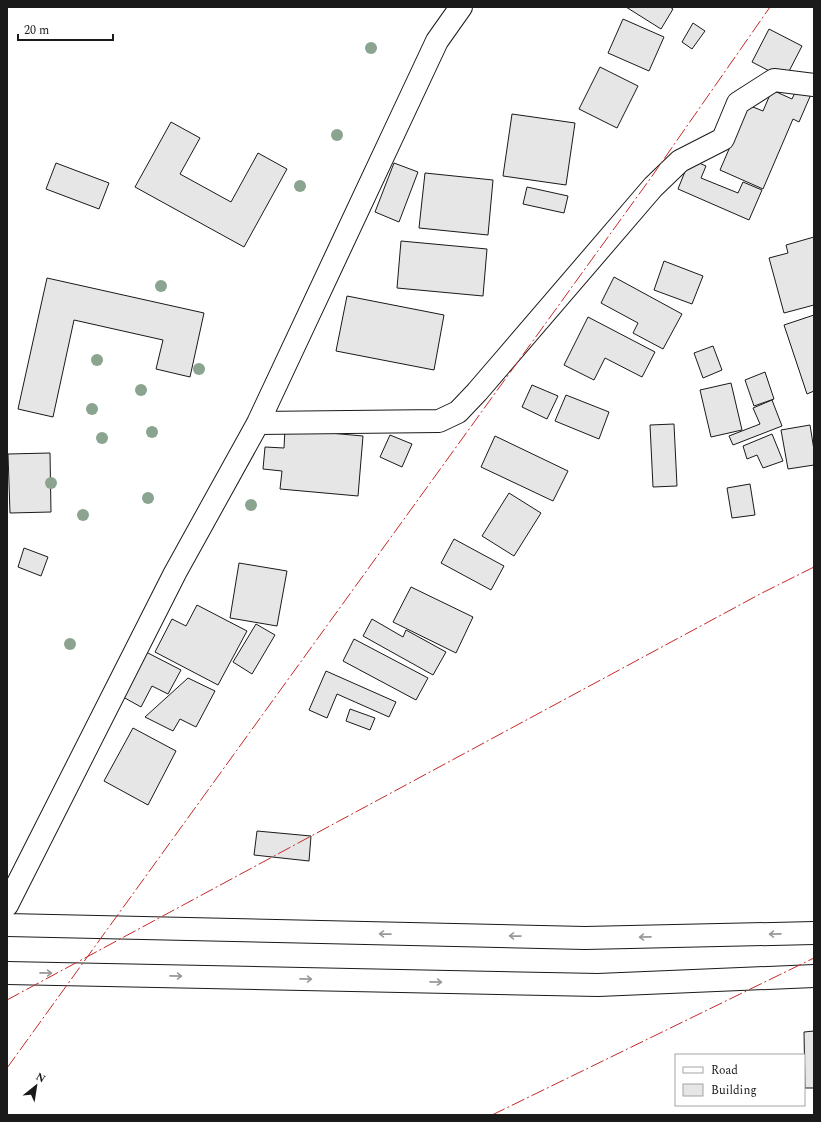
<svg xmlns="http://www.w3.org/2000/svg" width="821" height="1122" font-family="Spectral,serif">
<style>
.building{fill:#e6e6e6;stroke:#1a1a1a}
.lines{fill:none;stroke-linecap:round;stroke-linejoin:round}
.street-casing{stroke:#1a1a1a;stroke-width:24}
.street{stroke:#fff;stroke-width:22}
.power{stroke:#c62828;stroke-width:1;stroke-dasharray:14 3 2 3;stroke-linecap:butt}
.tree{fill:#8aa48f}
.oneway{stroke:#989898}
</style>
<rect width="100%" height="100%" fill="#fff"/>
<path class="building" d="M626,7H670L673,9L661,29Z
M623,19L664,37L649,71L608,53Z
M693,23L705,31L692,49L682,42Z
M769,29L802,46L785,79L752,62Z
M600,67L638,86L617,128L579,109Z
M798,86L812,92L799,122L793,119L763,189L720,170L748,105L763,111L772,90L792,99Z
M512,114L575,123L566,185L503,176Z
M171,122L200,138L180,174L231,202L258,153L287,169L244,247L135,187Z
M690,159L706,166L701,178L738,193L743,182L762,190L749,220L678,189Z
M56,163L109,183L99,209L46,189Z
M394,163L418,172L399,222L375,212Z
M425,173L493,180L488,235L419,228Z
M527,187L568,196L564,213L523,204Z
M814,237V305L784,313L769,258L788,253L786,245Z
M401,241L487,249L483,296L397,288Z
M664,261L703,276L692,304L654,290Z
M614,277L682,314L663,349L633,333L638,323L601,303Z
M47,278L204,313L190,377L156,369L163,340L74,320L53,417L18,409Z
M347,296L444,315L434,370L336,351Z
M814,315V391L807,394L784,325Z
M588,317L655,352L642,377L605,358L594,380L564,365Z
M713,346L722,370L703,378L694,353Z
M765,372L774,399L754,406L745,380Z
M731,383L742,430L711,437L700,390Z
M532,385L558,396L547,419L522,407Z
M566,395L609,412L599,439L555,421Z
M772,400L782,426L733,445L729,436L760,424L753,408Z
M674,424L677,486L653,487L650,425Z
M810,425L814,450V465L788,469L781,430Z
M285,429L363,436L358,496L280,489L282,471L263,469L265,447L284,448Z
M772,434L783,461L763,468L757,455L747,459L743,446Z
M390,435L412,444L402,467L380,457Z
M495,436L568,471L553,501L481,467Z
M50,453L51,512L10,513L8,454Z
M750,484L755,515L732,518L727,488Z
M509,493L541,513L514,556L482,536Z
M454,539L504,566L491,590L441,563Z
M24,548L48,557L41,576L18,567Z
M239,563L287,571L277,626L230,618Z
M411,587L473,617L456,653L393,622Z
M197,605L247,631L218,685L155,652L172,619L186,626Z
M372,619L403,637L406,630L446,652L433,675L363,636Z
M256,624L275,635L252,674L233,662Z
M354,639L428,678L416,700L343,661Z
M146,652L181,670L168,694L152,686L141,707L123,697Z
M326,671L396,702L389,717L337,694L327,718L309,710Z
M188,678L215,691L196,727L180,719L173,731L145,717Z
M350,709L375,718L370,730L346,721Z
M133,728L176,751L148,805L104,781Z
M257,831L311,836L309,861L254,855Z
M814,1031V1088H805L804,1032Z"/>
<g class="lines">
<g class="street-casing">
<path id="street" d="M258,423L439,421L458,412L477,392L653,187L680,161L723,139L738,103L774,80L814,85
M7,905L175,573L258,423L437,41L461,7
M7,925L585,938L814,933
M7,973L598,985L814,976"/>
</g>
<use href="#street" class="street"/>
<path class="power" d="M7,1000L762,593L814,567
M7,1068L650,179L770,7
M492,1115L814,958"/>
</g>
<g class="tree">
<circle cx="371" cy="48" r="6"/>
<circle cx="337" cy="135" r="6"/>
<circle cx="300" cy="186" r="6"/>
<circle cx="161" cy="286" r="6"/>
<circle cx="97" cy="360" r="6"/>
<circle cx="199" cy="369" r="6"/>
<circle cx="141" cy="390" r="6"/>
<circle cx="92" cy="409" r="6"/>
<circle cx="152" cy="432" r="6"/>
<circle cx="102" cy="438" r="6"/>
<circle cx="51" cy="483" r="6"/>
<circle cx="148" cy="498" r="6"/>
<circle cx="251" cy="505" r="6"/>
<circle cx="83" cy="515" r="6"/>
<circle cx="70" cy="644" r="6"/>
</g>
<defs><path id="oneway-shaft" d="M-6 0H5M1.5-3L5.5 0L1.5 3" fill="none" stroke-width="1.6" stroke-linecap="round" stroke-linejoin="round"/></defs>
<g class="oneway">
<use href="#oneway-shaft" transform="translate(385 934) rotate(-179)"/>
<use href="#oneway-shaft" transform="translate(775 934) rotate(179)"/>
<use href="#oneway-shaft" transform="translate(515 936) rotate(-179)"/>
<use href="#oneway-shaft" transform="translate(645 937) rotate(179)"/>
<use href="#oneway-shaft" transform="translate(46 973) rotate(1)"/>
<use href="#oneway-shaft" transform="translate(176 976) rotate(1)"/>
<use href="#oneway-shaft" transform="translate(306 979) rotate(1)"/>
<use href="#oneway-shaft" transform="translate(436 982) rotate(1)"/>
</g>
<rect width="821" height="1122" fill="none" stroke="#1a1a1a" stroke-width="16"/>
<rect x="675" y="1054" width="130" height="52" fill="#ffffff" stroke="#a3a3a3"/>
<rect x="683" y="1067" width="20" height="6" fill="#ffffff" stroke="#a3a3a3"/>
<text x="711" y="1074" font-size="12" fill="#1a1a1a">Road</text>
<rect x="683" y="1084" width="20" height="12" fill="#e6e6e6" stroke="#a3a3a3"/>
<text x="711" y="1094" font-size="12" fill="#1a1a1a">Building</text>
<g transform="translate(36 1086) rotate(30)" stroke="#ffffff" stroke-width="3" paint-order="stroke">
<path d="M0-3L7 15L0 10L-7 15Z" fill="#1a1a1a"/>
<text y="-6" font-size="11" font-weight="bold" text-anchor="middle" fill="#1a1a1a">N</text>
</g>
<path d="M18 34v6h95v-6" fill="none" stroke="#1a1a1a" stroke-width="2"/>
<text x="24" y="34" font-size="12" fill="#1a1a1a" stroke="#ffffff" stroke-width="3" paint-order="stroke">20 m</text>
</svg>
